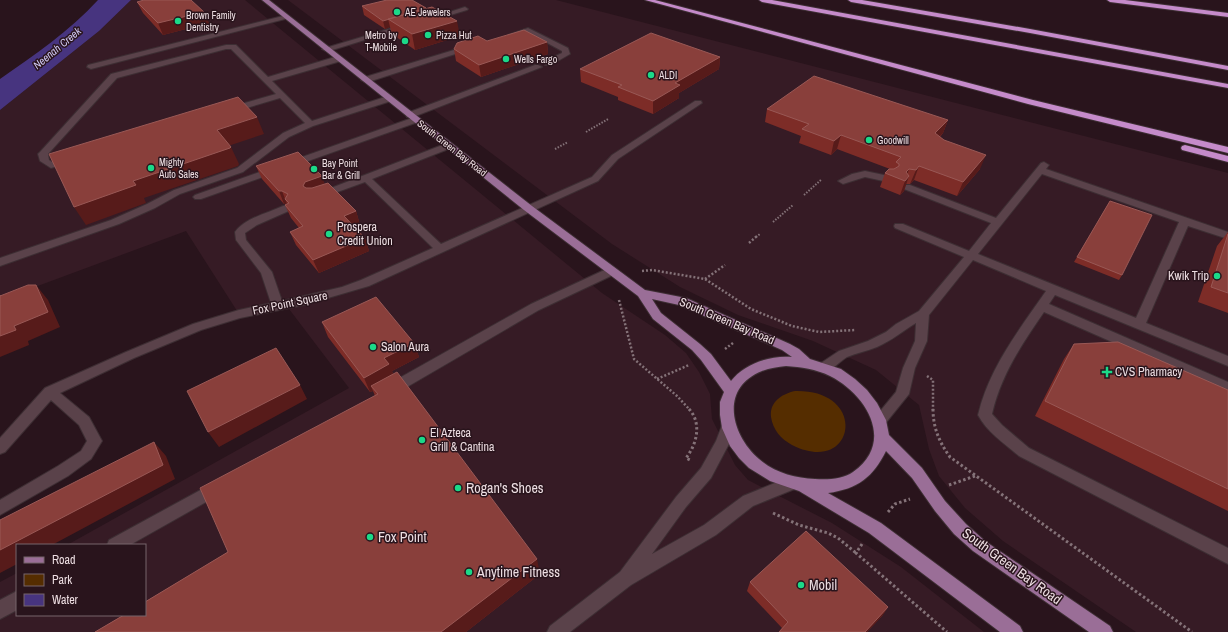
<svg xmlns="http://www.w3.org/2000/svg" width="1228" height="632" font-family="'Archivo Narrow',sans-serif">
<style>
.built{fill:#361b25}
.green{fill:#552d00}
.water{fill:#47347f}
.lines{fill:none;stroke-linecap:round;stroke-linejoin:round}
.minor-casing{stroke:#3d2e33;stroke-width:2}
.major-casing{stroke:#3d2e33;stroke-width:2}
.highway-casing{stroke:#3d2e33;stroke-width:2}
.path-far2{stroke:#847278;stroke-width:2;stroke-dasharray:1.5 1.5;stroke-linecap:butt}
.path-far1{stroke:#847278;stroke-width:2.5;stroke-dasharray:2 2;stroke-linecap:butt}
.path{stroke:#847278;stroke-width:3;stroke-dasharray:2.5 2.5;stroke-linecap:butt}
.minor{fill:#5a424a;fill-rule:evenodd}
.major{fill:#9a6e97;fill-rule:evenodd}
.highway{fill:#c58bca;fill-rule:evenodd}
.wall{fill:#7d2c27}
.shaded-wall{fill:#571b1a}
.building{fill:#893f3b;stroke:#995855}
.poi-dot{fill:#1bd988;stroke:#29141c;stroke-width:1.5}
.labels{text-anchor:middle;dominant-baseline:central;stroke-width:3;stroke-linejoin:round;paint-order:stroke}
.far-poi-label{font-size:10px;fill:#eddee2;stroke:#29141c;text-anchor:start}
.far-street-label{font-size:10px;fill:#eddee2;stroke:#29141c}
.far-water-label{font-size:11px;font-style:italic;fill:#d1caf6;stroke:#29141c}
.poi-label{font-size:12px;fill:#eddee2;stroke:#29141c;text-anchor:start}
.street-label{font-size:12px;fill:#eddee2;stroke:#29141c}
.near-poi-label{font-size:14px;fill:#eddee2;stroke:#29141c;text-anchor:start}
.near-street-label{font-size:14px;fill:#eddee2;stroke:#29141c}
</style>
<rect width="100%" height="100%" fill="#29141c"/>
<path class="built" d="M131,0H245L602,293L665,335L686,353L699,372L710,394L712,419L735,465L748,480L832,523L901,567L984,632H0V582L17,573V615H145V545H67L349,388L286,305L239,314L186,231L0,300V110L99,31Z
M288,0H556L1228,173V632H1136L1003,541L965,508L939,476L929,449L919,405L876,370L813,341L738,315L680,287L612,244Z"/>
<path class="green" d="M795,391C870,389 855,477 792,445C781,439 773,430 771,417C769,402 782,394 795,391Z"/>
<path class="water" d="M98,0H131L99,31L0,110V79C34,55 70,31 98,0Z"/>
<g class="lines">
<g class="minor-casing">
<path id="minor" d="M465,7L468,9L467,10L431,21L428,19Z
M287,15L290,17L289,18L91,69L87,67L88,65Z
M405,24L408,26L407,27L329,51H326L322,49Z
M528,28L568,48L570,54L551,65H545V61L562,53V51L527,32L511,37L508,35Z
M226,45H236L268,77L335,57H341V61L272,81L312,121L385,97H388L392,99L391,101L313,126L289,137L243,172L180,194L155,208L119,224L0,266V258L111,220L147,204L174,190L237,168L283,133L305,123L280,98L233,112H227L226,110L227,108L276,94L231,49H226L117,78L48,154L49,160L52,162L69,157L72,158L74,160L72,162L51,168L40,161L38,154L40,152L111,74Z
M467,46H473L474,48L368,82H365L361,80L362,78Z
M535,65H538L542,67L413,117H407L406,115L407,113Z
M695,101H701L702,103L618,159L598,181L369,286L304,305L240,318L201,330L134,358L60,393L89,417L102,441L91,459L68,476L0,515V500L58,466L81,451L87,441L79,425L51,400L5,452L0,454V438L45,388L126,352L193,324L239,310L271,303L261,273L236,240L235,232C245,218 268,213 283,206L287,205L292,208L291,210L257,225L245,233L246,240L272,272L282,301L342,287L361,280L433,248L365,182L321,198L318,197L316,195L318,193L445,144H451L452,146L451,148L372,179L441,244L592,177L612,155Z
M415,117L418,118L419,120L418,122L201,199H195L193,197L195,195Z
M1044,162L1049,165L1046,169L1228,232V239L1188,226L1146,323L1228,356V366L1055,295L1049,304L1228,382V393L1044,312C1022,344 1001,375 992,414L1002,425L1029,448L1228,548V564L1019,456C1005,444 987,432 978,415C989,368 1019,330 1046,291L973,260L929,315L927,341L915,368L909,394L884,425L879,427L874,425L872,421L896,392L903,368L915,341L916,323C903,331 891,341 877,347C867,351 857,353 847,357C838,362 830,375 818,371L817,368L818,365L839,351L868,341L886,332L896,324L919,311L964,257L895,228L894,226L895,224H903L969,251L991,223L904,189L902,187L904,185H910L996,218L1041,163ZM1042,174L1179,222L1136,318L978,254Z
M865,171L884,175L893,179L888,182L865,177L843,184L838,181L852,174Z
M611,267L615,268L617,271L615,274L539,310L395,394L390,395L385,394L383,390L385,386L531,304Z
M728,421L733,423L735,427L730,442L711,478L686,507L652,554L704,525L743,496L792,476L797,478L799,483L797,488L753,506L716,535L631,585L570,632H547L550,626L620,572L676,497L701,468L716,441L723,423Z
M217,481L222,483L225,488L222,493L130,545H107L109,540Z
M17,591V610L0,619V600Z"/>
</g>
<g class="major-casing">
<path id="major" d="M262,0H269L532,206L645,290L686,298L790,344L799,349L810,359L841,369L855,379L867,390L877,403L886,420L889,435L922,468L945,501L966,524L985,541L1110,626L1113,632H1089L973,551L954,534L935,511L912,478L886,451C873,477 858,489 828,493L881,523L1020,626L1023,632H1000L869,533L799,491L770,481L749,468L739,458L730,446L722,428L720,415V402L724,392L701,360L692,350L653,319L638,296L524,210ZM652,299L679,305L782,350L792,357C770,355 744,364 731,381L711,354L700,344L661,313ZM786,366C801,367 816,369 830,376C866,394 896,442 853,472C843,479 828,480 815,479C795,478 775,473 759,459C731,435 719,388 762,371C770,368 778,367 786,366Z"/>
</g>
<g class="highway-casing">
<path id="highway" d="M645,0H655L1033,100L1228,147V153L1028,104Z
M759,0H772L1228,84V88L762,2Z
M848,0H862L1030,29L1228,66V70L1030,33L851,2Z
M1107,0H1125L1228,13V17L1110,2Z
M1185,145L1228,156V162L1182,150L1181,148L1182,146Z"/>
</g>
<path class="path-far2" d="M586,132L608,119
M555,149L568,142
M804,195L821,180
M773,222L793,205
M756,237L760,234"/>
<path class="path-far1" d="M749,243L757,236
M642,271L652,270L705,279L751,309L792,326L819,332L855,330
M705,279L725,265
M619,300L634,359L677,396L690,410
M725,349L733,343
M927,376L933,380V410
M657,379L689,365"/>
<path class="path" d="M689,409C702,423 697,444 686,458L690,460
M933,409C933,427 939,442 950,457L1192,632
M949,485L975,476
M888,512L895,504L910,499
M773,513L799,525L828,533L838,538L856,553
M862,544L856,553L947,632"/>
<use href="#minor" class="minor"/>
<use href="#major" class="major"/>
<use href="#highway" class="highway"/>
</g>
<path class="wall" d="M137,2L209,23L163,35L143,13Z
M362,6L460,36L415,50L392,34L390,27L385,29L364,15Z
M487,41L547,42L548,54L481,77L456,61L454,49Z
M720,57L719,69L679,93V98L653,114L618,100V97L581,82L580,69Z
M767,109L948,120L943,133L940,137L980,169L957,196L914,180L910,184H906L904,191L900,195L880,187L885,173L890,169L837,149L831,155L799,143L801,136L765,122Z
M256,166L325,184L356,211L360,225L354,227L365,238L369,251L319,273L296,245L290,232L299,228L291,218L285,205L287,204H284L262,179Z
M1110,201L1122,275L1119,280L1074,262Z
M1228,232V313L1198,302L1217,246Z
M322,322L414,343L419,357L392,371L393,374L540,574L466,632H95L228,552L375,396L373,391L370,392L328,337Z
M1074,344L1228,390V511L1035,416L1064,359Z
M750,582L888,607L882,616L867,632H779L782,628L747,591Z"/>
<path class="shaded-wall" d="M204,12L209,23L163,35L158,23Z
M388,19L390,27L385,29L383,21Z
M457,21L460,36L415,50L412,34Z
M547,42L548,54L481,77L479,65Z
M720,57L719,69L679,93V98L653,114V101L675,83Z
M257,117L264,134L225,147L217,130Z
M948,120L943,133L930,146L935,133Z
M841,135L837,149L831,155L834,141Z
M231,147L239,164L238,166L144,198L146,203L86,225L74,207L133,181Z
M986,155L980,169L957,196L963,182Z
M919,166L914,180L910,184L916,170Z
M909,169L905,181L909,176L904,191L900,195L905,181L906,172Z
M322,176L326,188L310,195L303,186L305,182Z
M279,191H282L287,204H284Z
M356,211L360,225L349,229L344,216Z
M365,238L369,251L319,273L313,260Z
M36,285L48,300L60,327L28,341L29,345L0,357V336L14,326Z
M414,343L419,357L392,371L395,379L371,386L373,391L370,392L364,378L384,358Z
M300,385L307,399L219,447L208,432Z
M154,442L166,456L175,479L52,545H17V564L0,573V550Z
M537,559L540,574L466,632H441Z
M888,607L882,616L867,632H865Z"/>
<path class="building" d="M144,0H191L204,12L158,23L137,2Z
M387,0H412L426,8L383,21L362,6Z
M432,7L457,21L412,34L388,19Z
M524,30L547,42L479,65L454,49L457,43L478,36L487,41Z
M651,33L720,57L675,83L680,85L653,101L618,87L622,85L580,69Z
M814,76L948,120L935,133L944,140L986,155L963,182L919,166L916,170L909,169L906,172L909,176L905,181L885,173L889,169H894L899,166V164L896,162L901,157L841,135L834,141L802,129L809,124L767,109Z
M238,97L257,117L217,130L231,147L230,148L133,181L136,185L74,207L49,154Z
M298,152L322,176L305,182L303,186L306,188H312L328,183L356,211L344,216L365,238L313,260L290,232L303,226L285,205L289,203L285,199L288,194L282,191H279L256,166Z
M1110,201L1152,215L1122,275L1077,257Z
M1228,234V293L1211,287Z
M28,285H36L48,312L14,326L16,330L0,336V295V296Z
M376,297L414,343L384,358L389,364L364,378L322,322Z
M1118,342L1228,390V489L1045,401L1074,344Z
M276,348L300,385L208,432L187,391Z
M397,372L537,559L441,632H95L124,615H145V602L228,552L200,488L378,394L371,386Z
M154,442L163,465L0,550V520Z
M806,531L888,607L865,632H779L788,622L750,582Z"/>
<g class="poi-dot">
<circle cx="397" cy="12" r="4"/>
<circle cx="178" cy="21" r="4"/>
<circle cx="428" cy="35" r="4"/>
<circle cx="405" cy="41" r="4"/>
<circle cx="506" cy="59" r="4"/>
<circle cx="651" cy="75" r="4"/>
<circle cx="869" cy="140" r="4"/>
<circle cx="151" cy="168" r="4"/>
<circle cx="314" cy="169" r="4"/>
<circle cx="329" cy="234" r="4"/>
<circle cx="1217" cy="276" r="4"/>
<circle cx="373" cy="347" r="4"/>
<path d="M1105 366h4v4h4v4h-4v4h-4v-4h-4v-4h4z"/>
<circle cx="422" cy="440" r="4"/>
<circle cx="458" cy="488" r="4"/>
<circle cx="370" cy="537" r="4"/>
<circle cx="469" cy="572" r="4"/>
<circle cx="801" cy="585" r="4"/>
</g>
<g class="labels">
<g class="far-poi-label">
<text x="405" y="12">AE Jewelers</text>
<text x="186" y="15">Brown Family<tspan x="186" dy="12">Dentistry</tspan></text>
<text x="397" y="35" text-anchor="end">Metro by<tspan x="397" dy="12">T-Mobile</tspan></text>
<text x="436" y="35">Pizza Hut</text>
<text x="514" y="59">Wells Fargo</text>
<text x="659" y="75">ALDI</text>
<text x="877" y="140">Goodwill</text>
<text x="159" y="162">Mighty<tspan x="159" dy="12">Auto Sales</tspan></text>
<text x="322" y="163">Bay Point<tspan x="322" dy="12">Bar &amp; Grill</tspan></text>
</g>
<g class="far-street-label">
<text transform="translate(452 148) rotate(38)">South Green Bay Road</text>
</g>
<g class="far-water-label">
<text transform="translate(57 48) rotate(-40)">Neenah Creek</text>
</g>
<g class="poi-label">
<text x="337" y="227">Prospera<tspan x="337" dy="14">Credit Union</tspan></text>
<text x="1209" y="276" text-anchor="end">Kwik Trip</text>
<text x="381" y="347">Salon Aura</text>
<text x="1115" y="372">CVS Pharmacy</text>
<text x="430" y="433">El Azteca<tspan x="430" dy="14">Grill &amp; Cantina</tspan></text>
</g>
<g class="street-label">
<text transform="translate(290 303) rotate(-12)">Fox Point Square</text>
<text transform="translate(727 321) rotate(23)">South Green Bay Road</text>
</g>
<g class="near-poi-label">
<text x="466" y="488">Rogan's Shoes</text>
<text x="378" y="537">Fox Point</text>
<text x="477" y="572">Anytime Fitness</text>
<text x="809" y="585">Mobil</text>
</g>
<g class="near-street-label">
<text transform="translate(1012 566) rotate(36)">South Green Bay Road</text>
</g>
</g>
<rect x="16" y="544" width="130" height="72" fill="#29141c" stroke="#77656b"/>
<rect x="24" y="557" width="20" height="6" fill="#9a6e97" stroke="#77656b"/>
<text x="52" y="564" font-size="12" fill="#eddee2">Road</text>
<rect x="24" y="574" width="20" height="12" fill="#552d00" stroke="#77656b"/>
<text x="52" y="584" font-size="12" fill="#eddee2">Park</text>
<rect x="24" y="594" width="20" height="12" fill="#47347f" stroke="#77656b"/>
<text x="52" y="604" font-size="12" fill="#eddee2">Water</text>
</svg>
